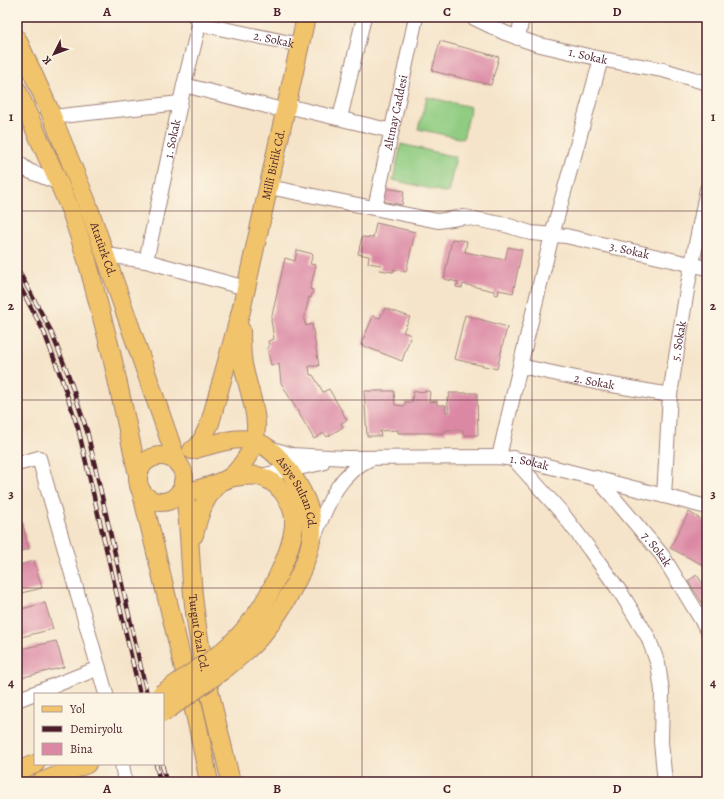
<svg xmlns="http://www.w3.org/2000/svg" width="724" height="799" font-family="Alegreya,serif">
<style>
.garden{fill:#90cc82;stroke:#6d7656}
.building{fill:#db88a4}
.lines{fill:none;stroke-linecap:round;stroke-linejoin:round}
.minor-casing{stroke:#a0827a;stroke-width:16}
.major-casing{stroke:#a0827a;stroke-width:20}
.minor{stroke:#fff;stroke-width:14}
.major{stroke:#f1c36a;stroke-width:18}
.rail-casing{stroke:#4a1f2b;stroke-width:4.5}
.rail{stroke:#fcf5e5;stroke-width:3;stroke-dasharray:9;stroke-linecap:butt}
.major-bridge-casing{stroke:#a0827a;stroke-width:20;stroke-linecap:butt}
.major-bridge{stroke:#f1c36a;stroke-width:18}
.grid{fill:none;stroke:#4a1f2b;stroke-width:1;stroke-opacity:0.55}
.labels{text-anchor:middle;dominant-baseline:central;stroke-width:3;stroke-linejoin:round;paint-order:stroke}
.street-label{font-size:12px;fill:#4a1f2b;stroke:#fcf5e5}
.neatline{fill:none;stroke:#4a1f2b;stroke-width:1.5}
.grid-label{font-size:13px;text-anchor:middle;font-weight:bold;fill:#4a1f2b}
</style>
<rect width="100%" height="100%" fill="#fcf5e5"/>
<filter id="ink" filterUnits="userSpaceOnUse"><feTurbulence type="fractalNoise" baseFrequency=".025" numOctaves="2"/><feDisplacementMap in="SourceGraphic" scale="8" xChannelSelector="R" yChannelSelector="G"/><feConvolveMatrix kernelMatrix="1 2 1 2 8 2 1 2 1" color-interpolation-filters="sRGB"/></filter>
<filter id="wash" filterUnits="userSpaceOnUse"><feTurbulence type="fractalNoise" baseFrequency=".012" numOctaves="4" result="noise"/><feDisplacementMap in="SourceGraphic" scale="16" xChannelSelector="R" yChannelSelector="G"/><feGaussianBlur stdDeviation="0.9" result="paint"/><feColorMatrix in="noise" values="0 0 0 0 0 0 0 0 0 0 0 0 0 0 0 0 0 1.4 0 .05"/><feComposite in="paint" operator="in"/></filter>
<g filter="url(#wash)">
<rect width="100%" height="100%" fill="#f5e4c9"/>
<path class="garden" d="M427,97L471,107L463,139L418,129Z
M401,144L456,157L448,193L393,180Z"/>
<g id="blocks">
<path class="building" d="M440,41L499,57L491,85L432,71Z
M385,188L404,191L402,205L382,201Z
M376,223L415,232L406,272L394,269L393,272L380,270L381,265L368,263L369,256L358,254L362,237L373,238Z
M452,239L467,241L465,252L505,260L508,247L522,250L513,293L499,290L498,295L494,294V291L463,284L462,288L456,287L458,282L444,279Z
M297,250L313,254L310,264L316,265L310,289L313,290L311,298L309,297L304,320L306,326L312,324L319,366H309L310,375H313L323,392L329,389L347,420L341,423L343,427L327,437L324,433L314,439L281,383L279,364L271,365L267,348L269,347L268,341L274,339L271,320L285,258L295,261Z
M385,308L410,317L403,332L411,335L402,361L361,345L373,316L380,318Z
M465,315L507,327L497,369L454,359Z
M364,391H394L395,405L405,406V402H412L413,392L430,391L429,402L437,401V405H446V412H449L447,398H450L449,393H477L478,435H463V430H446L445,433H398V430L380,431L381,436H367Z
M689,512L707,523V567L670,548Z
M22,522L29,549L17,552V524Z
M34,561L42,588L17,594V566Z
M697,575L707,590V610L688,581Z
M45,603L53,629L17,638V610Z
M56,641L64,667L20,678L17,668V650Z"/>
</g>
</g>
<g filter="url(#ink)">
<use href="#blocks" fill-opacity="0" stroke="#a0827a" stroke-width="1"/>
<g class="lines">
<g class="minor-casing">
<g id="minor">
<path id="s1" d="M195,17L200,24L300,45"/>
<path id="s2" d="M472,17L505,33L536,44L601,59L663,70L707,83"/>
<path d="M518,38L522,17"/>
<path d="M184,85L286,111"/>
<path d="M287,106L392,131"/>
<path d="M52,117L180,103"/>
<path d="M340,118L364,17"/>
<path d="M17,162L29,171L59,183"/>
<path id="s3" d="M269,187L438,221L464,217L506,225L531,233L566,236L707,268"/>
<path id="s4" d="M375,208L416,17"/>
<path d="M107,255L146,261L246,288"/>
<path id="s5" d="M146,261L184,85L201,17"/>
<path id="s6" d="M520,366L595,382L670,395"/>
<path id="s7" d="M269,448L292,455L346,458L499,457L528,461L707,507"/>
<path d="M499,457L520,366L552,235L601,59"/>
<path d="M513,458L562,513L590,550L621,593L648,637L658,664L662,691L661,742L665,782"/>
<path d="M17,464L39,458L106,694"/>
<path d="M260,476L322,463"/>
<path id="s8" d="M597,478L662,555L707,629"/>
<path id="s9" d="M664,496L670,395L674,369L688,284L707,189"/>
<path d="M313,539C327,507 336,475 370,459"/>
<path d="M17,700L99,668"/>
<path d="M122,764L125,782"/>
</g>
</g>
<g class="major-casing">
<g id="major">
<path id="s10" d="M17,39L49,109L86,200L178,464"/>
<path d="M17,90L59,183L72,214L87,260L111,352L138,475"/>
<path id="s11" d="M196,449L202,440L210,423L241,311L306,17"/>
<path id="s12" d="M192,450C238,437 259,428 290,472C301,488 311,506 312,525C314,559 282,611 261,636C249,650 236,660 222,671"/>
<circle cx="161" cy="479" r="23"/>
<path id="s13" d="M183,482C191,525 189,569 195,612C202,669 218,726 231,782"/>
<path d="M141,490L198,727L209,782"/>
<path d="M177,495C191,491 218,485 229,478C235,474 241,466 245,460C268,429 249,397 243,364C241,353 241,341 241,330"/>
<path d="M194,535C199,514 204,497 220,482"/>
<path d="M214,658C227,648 239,637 249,624C267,602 296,547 294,518C293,508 288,499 282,491C265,472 251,474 229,478"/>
<path d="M17,771L35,764"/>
<path d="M41,782L87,764"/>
</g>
</g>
<use href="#minor" class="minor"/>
<use href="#major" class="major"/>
<g class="rail-casing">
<path id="rail" d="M17,268L50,329L68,374L87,431L147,694
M17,281L44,332L61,377L78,428L140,694
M156,764L160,782
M162,764L166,782"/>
</g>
<use href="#rail" class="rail"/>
<g class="major-bridge-casing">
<path id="major-bridge" d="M161,694L214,658
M163,713L222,671"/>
</g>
<use href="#major-bridge" class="major-bridge"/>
</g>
</g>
<path class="grid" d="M192,17V782M362,17V782M532,17V782M17,211H707M17,400H707M17,588H707"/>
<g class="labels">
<g class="street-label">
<text stroke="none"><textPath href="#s1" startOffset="84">2. Sokak</textPath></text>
<text stroke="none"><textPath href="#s2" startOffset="123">1. Sokak</textPath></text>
<text stroke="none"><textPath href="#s4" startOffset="98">Altınay Caddesi</textPath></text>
<text stroke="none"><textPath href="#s5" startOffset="125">1. Sokak</textPath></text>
<text stroke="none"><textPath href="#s11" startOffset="296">Millî Birlik Cd.</textPath></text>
<text stroke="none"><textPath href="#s10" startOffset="228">Atatürk Cd.</textPath></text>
<text stroke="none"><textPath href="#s3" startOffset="368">3. Sokak</textPath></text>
<text stroke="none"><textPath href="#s9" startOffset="156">5. Sokak</textPath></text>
<text stroke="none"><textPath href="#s6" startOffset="76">2. Sokak</textPath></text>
<text stroke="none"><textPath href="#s7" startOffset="262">1. Sokak</textPath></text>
<text stroke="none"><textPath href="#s12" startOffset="134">Asiye Sultan Cd.</textPath></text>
<text stroke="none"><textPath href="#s8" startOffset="93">7. Sokak</textPath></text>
<text stroke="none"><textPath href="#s13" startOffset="152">Turgut Özal Cd.</textPath></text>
</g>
</g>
<rect width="724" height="799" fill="none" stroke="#fcf5e5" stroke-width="44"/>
<rect x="34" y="693" width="130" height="72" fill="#fcf5e5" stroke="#b59f9b"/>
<rect x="42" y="706" width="20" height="6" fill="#f1c36a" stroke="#b59f9b"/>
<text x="70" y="713" font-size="12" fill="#4a1f2b">Yol</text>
<rect x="42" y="726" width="20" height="6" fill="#4a1f2b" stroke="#b59f9b"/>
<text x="70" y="733" font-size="12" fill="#4a1f2b">Demiryolu</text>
<rect x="42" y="743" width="20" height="12" fill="#db88a4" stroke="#b59f9b"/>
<text x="70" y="753" font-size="12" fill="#4a1f2b">Bina</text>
<g transform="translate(54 54) rotate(228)" stroke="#fcf5e5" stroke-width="3" paint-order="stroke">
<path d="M0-3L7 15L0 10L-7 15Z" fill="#4a1f2b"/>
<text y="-6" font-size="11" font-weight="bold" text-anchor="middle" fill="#4a1f2b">K</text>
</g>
<rect x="22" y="22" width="680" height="755" class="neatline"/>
<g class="grid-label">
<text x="107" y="16">A</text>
<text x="277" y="16">B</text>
<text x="447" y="16">C</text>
<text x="617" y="16">D</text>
<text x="11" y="121">1</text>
<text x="713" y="121">1</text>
<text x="11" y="310">2</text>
<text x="713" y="310">2</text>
<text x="11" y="498">3</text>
<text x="713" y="498">3</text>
<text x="11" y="687">4</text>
<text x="713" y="687">4</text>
<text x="107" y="793">A</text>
<text x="277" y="793">B</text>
<text x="447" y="793">C</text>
<text x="617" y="793">D</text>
</g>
</svg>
